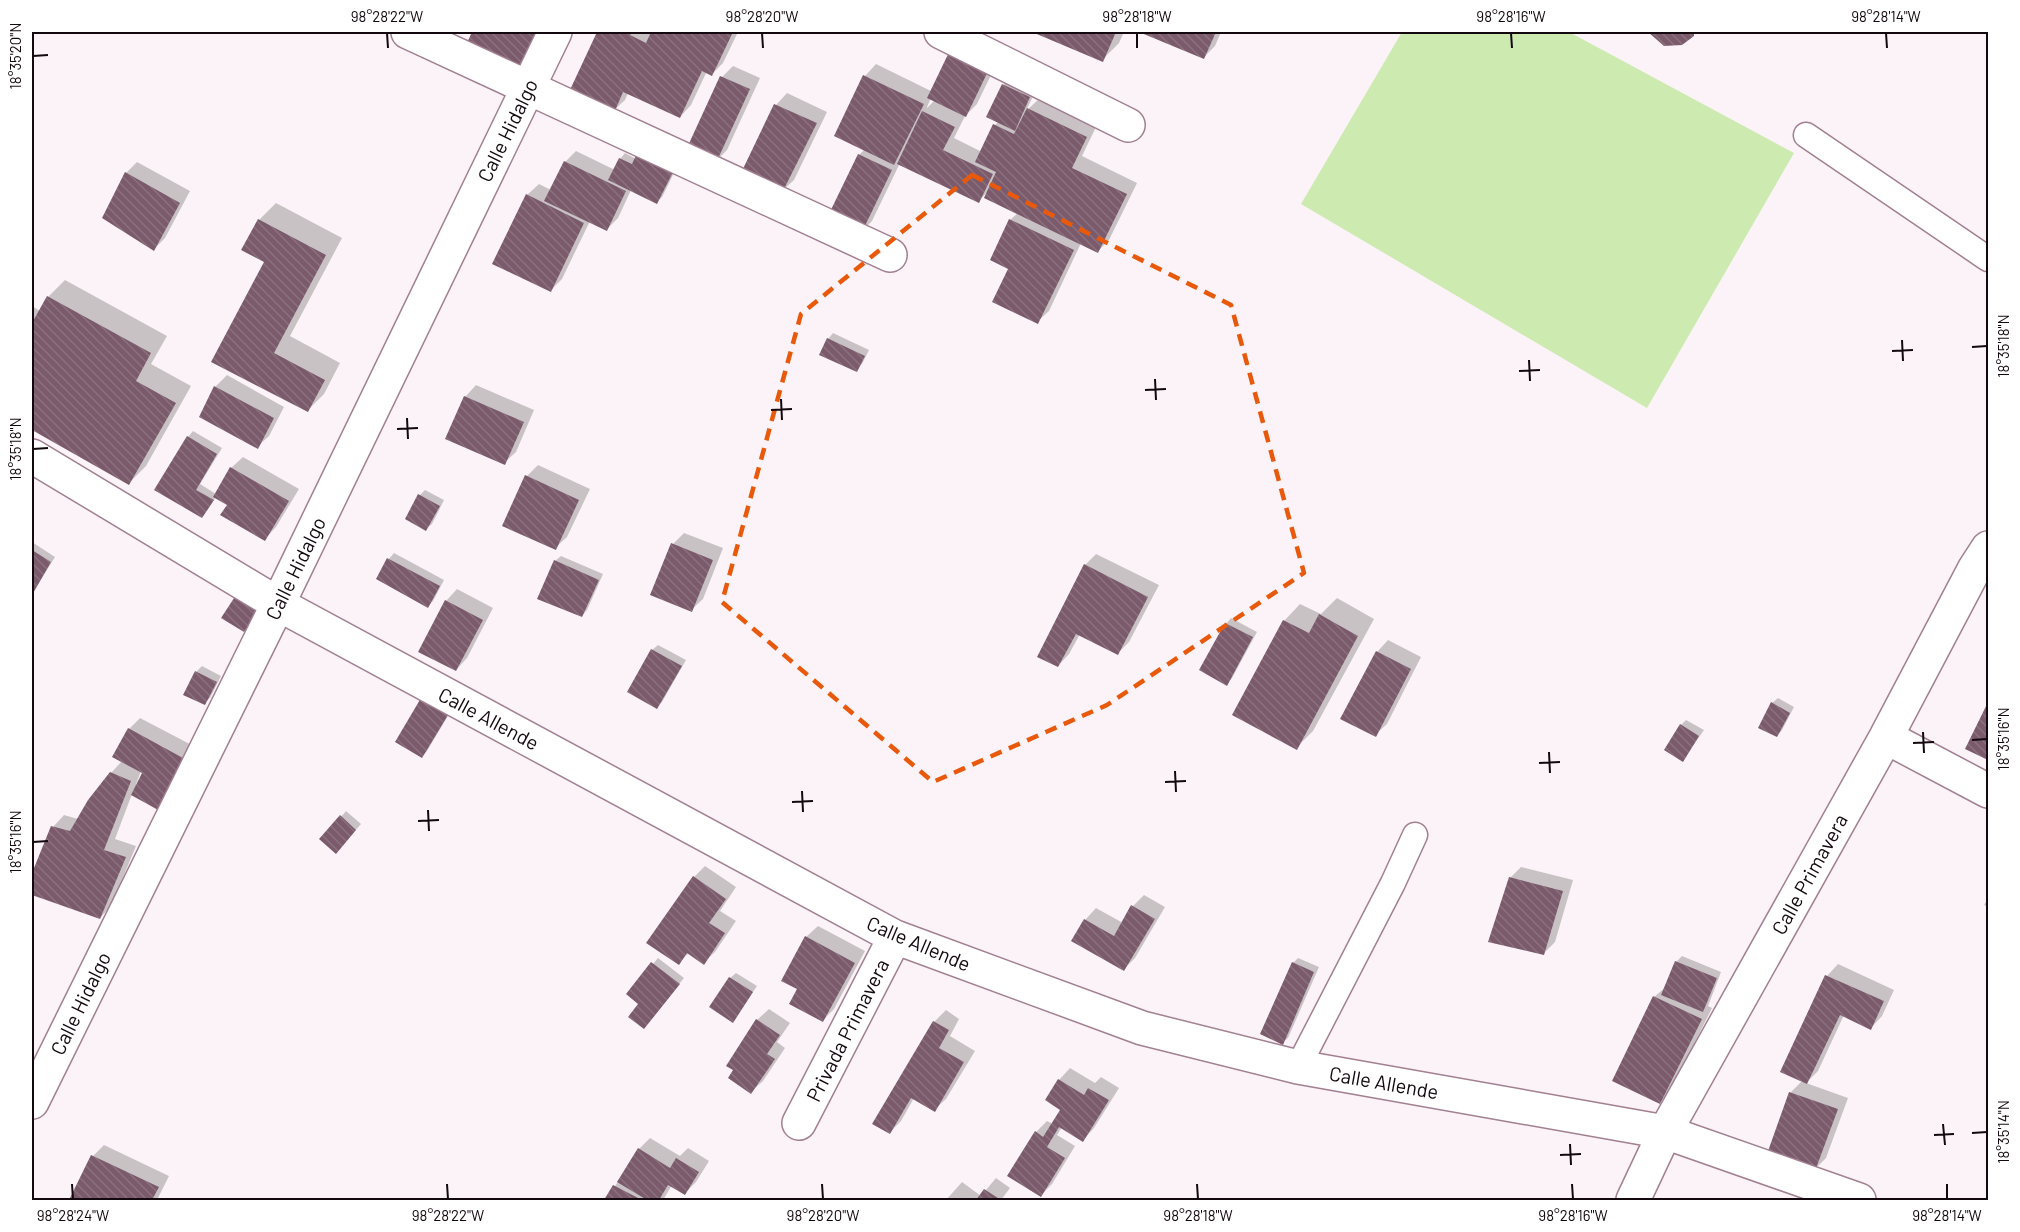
<svg xmlns="http://www.w3.org/2000/svg" width="2020" height="1232" font-family="Barlow,sans-serif">
<style>
.pitch{fill:#cdeab0}
.shadow{fill:#0003;fill-rule:evenodd}
.building{fill:url(#building-back-hatch)}
.lines{fill:none;stroke-linecap:round;stroke-linejoin:round}
.lane-casing{stroke:#a27f91;stroke-width:27}
.street-casing{stroke:#a27f91;stroke-width:36}
.lane{stroke:#fff;stroke-width:24}
.street{stroke:#fff;stroke-width:33}
.marked{fill:none;stroke:#e8590c;stroke-width:4.5;stroke-dasharray:12 8;stroke-linejoin:round}
.ticks{fill:none;stroke:#14080f;stroke-width:2}
.labels{text-anchor:middle;dominant-baseline:central;stroke-width:5;stroke-linejoin:round;paint-order:stroke}
.street-label{font-size:20px;fill:#14080f;stroke:#fff}
.neatline{fill:none;stroke:#14080f;stroke-width:2}
.ticks-label{font-size:15px;text-anchor:middle;fill:#14080f}
</style>
<defs>
<pattern id="building-back-hatch" width="6" height="6" patternUnits="userSpaceOnUse" patternTransform="scale(1.5)"><rect width="6" height="6" fill="#7a5a6b"/><path d="M-1 5l2 2M0 0l6 6M5-1l2 2" fill="none" stroke="#8a717e"/></pattern>
</defs>
<rect width="100%" height="100%" fill="#fbf3f7"/>
<path class="pitch" d="M1402,32H1569L1794,153L1647,408L1301,204Z"/>
<path class="shadow" d="M474,32H555L468,44Z
M598,32H738L723,63L712,74L707,71L691,105L680,117L628,93L625,100L613,111L571,92Z
M1036,32H1124L1119,43L1102,60Z
M1143,32H1221L1215,46L1204,57Z
M1651,32H1697L1693,35L1665,44Z
M1001,54L977,104L965,116L954,138L982,152L995,125L999,121L1003,85L1009,79L1035,92L1026,111L1040,98L1097,125L1082,156L1137,183L1109,240L1098,251L1081,243L1049,311L1037,322L1010,220L1018,213L989,191L978,201L900,163L872,221L861,232L859,155L865,149V76L876,64L931,91ZM931,98L935,100L927,108V107Z
M733,66L760,78L727,150L716,161L722,77Z
M787,93L827,112L794,180L782,191L743,173L776,105Z
M576,151L615,170L620,159L625,153L636,159L679,163L662,197L657,202L631,190L618,218L607,229L590,221L562,279L551,290L527,195L539,184L551,190L565,162Z
M137,162L190,191L165,238L154,249L126,173Z
M276,203L342,238L290,336L340,363L324,394L307,411L213,362L266,261L259,220Z
M65,280L167,336L151,364L191,386L146,466L129,483L32,429V306L40,311L48,297Z
M833,333L869,350L862,364L856,370L828,339Z
M227,375L284,407L269,436L257,447L201,416L216,386Z
M476,385L534,410L516,452L504,463L465,397Z
M193,431L222,448L200,484L216,494L231,468L243,457L299,489L276,527L265,539L229,505L216,497L202,517L156,489L188,437Z
M538,465L590,489L567,537L555,548L527,476Z
M425,490L444,500L432,524L426,529L420,495Z
M684,533L723,548L703,599L691,610L673,544Z
M32,542L55,557L32,594Z
M394,553L444,580L433,601L428,606L378,578L389,559Z
M1096,554L1159,585L1129,642L1118,653L1080,634L1069,654L1058,666L1085,565Z
M561,556L603,574L587,610L582,616L555,561Z
M457,589L493,608L467,658L456,670L446,601Z
M1337,598L1374,619L1313,731L1296,748L1284,621L1300,604L1321,614Z
M1231,618L1257,632L1232,678L1227,684L1226,624Z
M1388,640L1421,657L1387,724L1375,735L1377,652Z
M658,645L686,660L662,702L657,707L652,650Z
M202,666L221,676L210,698L204,703L196,672Z
M1778,698L1794,707L1782,730L1777,736L1772,703Z
M422,699L452,709L427,751L422,756Z
M1988,705V759L1967,748Z
M140,718L205,752L132,794L115,839L136,846L111,906L100,918L32,893V877L53,827L64,815L78,819L111,773L122,761L129,729ZM141,771L144,773L138,785L136,784Z
M1686,720L1704,730L1683,760L1681,725Z
M346,811L361,824L341,847V817Z
M705,866L736,887L720,911L736,921L715,952L703,963L689,953L678,963L694,877Z
M1521,867L1573,880L1555,942L1543,954L1510,878Z
M1144,895L1165,907L1135,958L1124,969L1085,920L1096,908L1123,923L1133,906Z
M1988,898V907L1984,905Z
M818,926L865,951L834,1009L823,1020L799,988L806,937Z
M1682,956L1721,972L1708,1006L1712,1008L1671,1090L1660,1102L1614,1080L1654,997L1667,986L1677,961Z
M658,958L684,978L649,1021L640,1003L628,994Z
M1298,958L1319,967L1288,1038L1282,1043L1293,963Z
M1838,964L1894,990L1882,1016L1871,1028L1844,1015L1818,1071L1806,1083L1848,1098L1826,1158L1815,1169L1790,1093L1803,1080L1782,1071L1827,976Z
M736,973L757,986L733,1021L730,978Z
M769,1009L790,1023L777,1042L785,1048L763,1081L751,1092L757,1020Z
M946,1010L959,1019L950,1036L975,1051L946,1099L934,1110L914,1098L901,1121L890,1132L874,1123L934,1022Z
M1070,1068L1095,1083L1101,1077L1119,1088L1094,1128L1083,1140L1062,1127L1057,1135L1075,1146L1052,1184L1041,1195L1036,1132L1047,1121L1053,1124L1062,1109L1059,1080Z
M650,1138L680,1156L688,1148L709,1161L696,1182L685,1193L672,1185L663,1200H606L639,1149Z
M104,1145L169,1176L157,1200H71L93,1156Z
M996,1178L1010,1188L1001,1200H946L962,1182L981,1196Z"/>
<path class="building" d="M472,32H551L529,75L466,45Z
M597,32H632L630,35L646,43L651,32H733L712,76L702,71L680,118L623,92L614,113L569,92Z
M1032,32H1116L1103,62Z
M1139,32H1216L1204,59Z
M1648,32H1694V36L1682,45L1664,46Z
M952,46L991,65L966,117L927,98Z
M863,75L924,104L894,165L834,136Z
M720,76L750,89L716,163L686,150Z
M1002,84L1030,97L1015,131L986,117Z
M774,104L817,123L782,193L741,173Z
M1027,108L1087,137L1072,168L1127,194L1098,253L984,198L996,172L975,162L993,124L1014,134Z
M922,111L955,127L943,150L993,174L979,203L897,164Z
M638,151L675,168L657,204L608,180L619,158L632,164Z
M858,154L892,170L861,234L827,218Z
M564,161L626,191L607,231L544,201Z
M125,172L180,203L154,251L102,218Z
M526,194L584,223L551,292L492,264Z
M258,219L326,255L274,353L325,380L308,412L211,362L264,262L241,250Z
M1009,219L1074,250L1038,324L992,302L1008,269L990,260Z
M47,296L151,353L136,381L176,403L129,485L32,430V323Z
M827,338L865,356L857,372L819,355Z
M214,386L274,418L258,449L199,417Z
M464,396L524,422L505,465L445,439Z
M187,436L217,454L196,490L214,500L202,518L154,490Z
M230,467L289,501L265,541L220,515L227,505L213,497Z
M525,475L579,500L556,550L502,526Z
M418,494L440,506L426,531L405,519Z
M671,543L713,560L692,612L650,595Z
M32,550L51,562L32,595Z
M387,558L440,586L428,608L376,579Z
M554,560L599,580L582,617L537,599Z
M1084,564L1148,597L1118,655L1076,634L1058,667L1037,657Z
M238,592L261,606L244,632L221,618Z
M445,600L483,620L456,671L418,652Z
M1319,614L1358,636L1297,750L1232,715L1283,620L1309,633Z
M1225,623L1253,637L1227,686L1199,670Z
M651,649L682,666L657,709L627,692Z
M1376,651L1411,669L1376,737L1340,719Z
M195,671L217,682L205,705L183,695Z
M421,698L448,715L422,758L395,742Z
M1771,702L1790,713L1777,737L1758,728Z
M1988,702V760L1965,749Z
M1680,724L1699,736L1683,762L1664,750Z
M128,728L194,764L160,811L131,795L142,773L112,757Z
M110,772L131,781L104,850L126,857L100,919L32,895V873L51,826L70,831L88,800Z
M340,815L356,830L336,854L319,839Z
M693,876L726,899L709,923L725,933L704,965L687,953L679,965L646,943Z
M1509,877L1563,891L1544,955L1488,942Z
M1131,905L1155,919L1124,971L1071,941L1084,919L1114,936Z
M805,936L855,963L823,1022L789,1004L797,989L781,981Z
M1675,961L1717,978L1703,1012L1661,995Z
M651,962L680,984L644,1029L628,1017L638,1004L626,994Z
M1292,962L1314,972L1283,1045L1260,1034Z
M1825,975L1884,1001L1871,1030L1840,1015L1807,1084L1780,1072Z
M729,977L753,992L733,1023L709,1007Z
M1653,996L1702,1019L1660,1104L1612,1081Z
M756,1019L780,1035L767,1054L775,1059L751,1094L728,1078L733,1070L726,1066Z
M933,1021L949,1030L939,1048L964,1062L935,1112L911,1098L890,1134L872,1124Z
M1058,1079L1084,1095L1088,1088L1109,1100L1083,1142L1059,1127L1047,1147L1065,1158L1041,1197L1007,1176L1035,1131L1043,1137L1060,1110L1045,1100Z
M1789,1092L1838,1109L1815,1171L1767,1154Z
M638,1148L670,1168L676,1158L699,1172L685,1195L668,1185L659,1200H647L617,1182Z
M91,1155L159,1187L152,1200H69Z
M613,1185L642,1200H604Z
M984,1189L1001,1200H976Z"/>
<g class="lines">
<g class="lane-casing">
<path id="lane" d="M1806,135L1988,259
M1298,1067L1393,883L1415,835"/>
</g>
<g class="street-casing">
<path id="street" d="M408,32L890,255
M941,32L1128,125
M32,456L278,604L895,937L1142,1028L1298,1067L1665,1132L1859,1200
M1886,737L1988,791
M32,1102L278,604L555,32
M799,1123L895,937
M1633,1200L1665,1132L1886,737L1975,568L1988,548"/>
</g>
<use href="#lane" class="lane"/>
<use href="#street" class="street"/>
</g>
<path class="marked" d="M972,175L1231,305L1304,573L1107,705L933,782L722,602L801,314Z"/>
<path class="ticks" d="M387,33L388,48M762,33L763,48M1137,33V48M1511,33L1512,48M1886,33L1887,48M33,56L48,55M1902,340L1903,361M1972,347L1987,346M1892,351L1913,350M1529,360L1530,381M1519,371L1540,370M1155,379L1156,400M1145,390L1166,389M781,399L782,420M771,410L792,409M407,418L408,439M397,429L418,428M33,449L48,448M1923,732L1924,753M1972,740L1987,739M1913,743L1934,742M1549,752L1550,773M1539,763L1560,762M1175,771L1176,792M1165,782L1186,781M802,791L803,812M792,802L813,801M428,810L429,831M418,821L439,820M33,842L48,841M1943,1124L1945,1145M1972,1133L1987,1132M1934,1135L1954,1134M1570,1144L1571,1165M1560,1155L1581,1154M72,1184L73,1199M447,1184L448,1199M822,1184L823,1199M1197,1184L1198,1199M1572,1184L1573,1199M1947,1184V1199"/>
<g class="labels">
<g class="street-label">
<text transform="translate(507 130) rotate(-64)">Calle Hidalgo</text>
<text transform="translate(295 568) rotate(-64)">Calle Hidalgo</text>
<text transform="translate(489 718) rotate(28)">Calle Allende</text>
<text transform="translate(1809 874) rotate(-61)">Calle Primavera</text>
<text transform="translate(919 943) rotate(23)">Calle Allende</text>
<text transform="translate(80 1003) rotate(-64)">Calle Hidalgo</text>
<text transform="translate(847 1030) rotate(-63)">Privada Primavera</text>
<text transform="translate(1384 1082) rotate(10)">Calle Allende</text>
</g>
</g>
<rect width="2020" height="1232" fill="none" stroke="#ffffff" stroke-width="66"/>
<rect x="33" y="33" width="1954" height="1166" class="neatline"/>
<g class="ticks-label">
<text x="387" y="22">98°28'22"W</text>
<text x="762" y="22">98°28'20"W</text>
<text x="1137" y="22">98°28'18"W</text>
<text x="1511" y="22">98°28'16"W</text>
<text x="1886" y="22">98°28'14"W</text>
<text transform="translate(16 56) rotate(-90)" y="5">18°35'20"N</text>
<text transform="translate(2004 346) rotate(-90)" y="5">18°35'18"N</text>
<text transform="translate(16 449) rotate(-90)" y="5">18°35'18"N</text>
<text transform="translate(2004 739) rotate(-90)" y="5">18°35'16"N</text>
<text transform="translate(16 842) rotate(-90)" y="5">18°35'16"N</text>
<text transform="translate(2004 1132) rotate(-90)" y="5">18°35'14"N</text>
<text x="73" y="1221">98°28'24"W</text>
<text x="448" y="1221">98°28'22"W</text>
<text x="823" y="1221">98°28'20"W</text>
<text x="1198" y="1221">98°28'18"W</text>
<text x="1573" y="1221">98°28'16"W</text>
<text x="1947" y="1221">98°28'14"W</text>
</g>
</svg>
